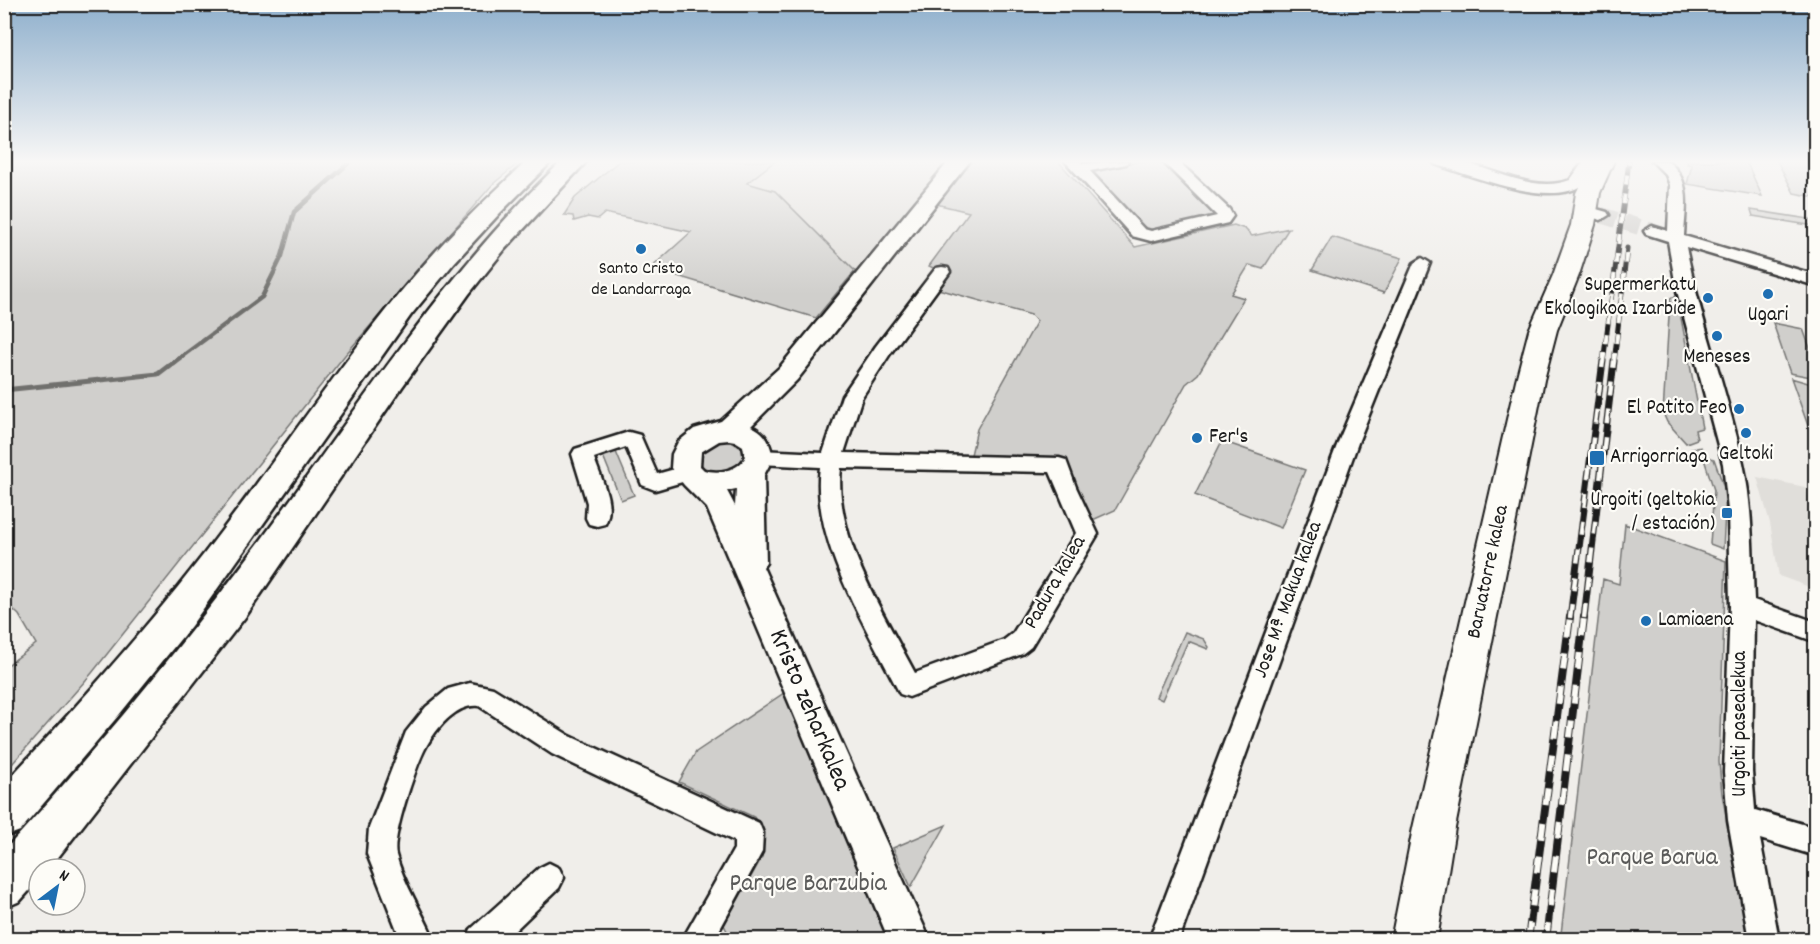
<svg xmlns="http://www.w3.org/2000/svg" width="1820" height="944" font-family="Dekko,sans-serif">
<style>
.built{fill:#e0deda}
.green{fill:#d0cfcc;stroke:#767674;stroke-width:1.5}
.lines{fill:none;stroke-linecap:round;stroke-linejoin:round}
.stream-far1{stroke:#706f6d;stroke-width:4.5}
.stream{stroke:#706f6d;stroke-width:5}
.street-tunnel{stroke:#d0cecb;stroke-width:16;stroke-dasharray:16 8;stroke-linecap:butt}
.street-casing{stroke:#1c1c1c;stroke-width:5}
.secondary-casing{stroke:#1c1c1c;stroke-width:5}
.primary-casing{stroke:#1c1c1c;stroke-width:4}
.highway-casing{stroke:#1c1c1c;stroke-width:5}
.street{fill:#fdfcf7;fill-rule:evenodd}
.secondary{fill:#fdfcf7;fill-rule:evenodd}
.primary{fill:#fdfcf7;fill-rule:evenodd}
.highway{fill:#fdfcf7;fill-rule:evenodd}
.rail-far2-casing{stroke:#1c1c1c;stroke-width:5}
.rail-far1-casing{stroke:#1c1c1c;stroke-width:7}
.rail-casing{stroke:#1c1c1c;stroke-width:8}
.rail-far2{stroke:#fdfcf7;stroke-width:4;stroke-dasharray:10;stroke-linecap:butt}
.rail-far1{stroke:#fdfcf7;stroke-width:4.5;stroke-dasharray:14;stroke-linecap:butt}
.rail{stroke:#fdfcf7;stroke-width:6;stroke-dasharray:17;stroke-linecap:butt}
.poi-dot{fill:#1f6fb2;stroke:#fdfcf7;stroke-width:2}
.labels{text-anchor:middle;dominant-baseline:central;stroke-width:4.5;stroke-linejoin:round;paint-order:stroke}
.far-poi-label{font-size:18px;fill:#1c1c1c;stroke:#fdfcf7}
.poi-label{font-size:21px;fill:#1c1c1c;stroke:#fdfcf7;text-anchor:end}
.street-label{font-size:21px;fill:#1c1c1c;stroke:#fdfcf7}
.near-street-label{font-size:26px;fill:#1c1c1c;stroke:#fdfcf7}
.near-park-label{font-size:26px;fill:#5b5b5a;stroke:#fdfcf7}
</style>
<rect width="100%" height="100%" fill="#f0eeea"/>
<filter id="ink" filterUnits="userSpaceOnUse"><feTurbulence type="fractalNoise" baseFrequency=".0167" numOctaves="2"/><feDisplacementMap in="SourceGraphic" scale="12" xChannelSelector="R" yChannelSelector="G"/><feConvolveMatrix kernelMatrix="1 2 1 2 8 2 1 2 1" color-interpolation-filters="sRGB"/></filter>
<g filter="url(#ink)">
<path class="built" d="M775,161H946L855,271L775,191L747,183Z
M1757,477L1805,487L1808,496L1815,498V589L1779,576L1770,523Z"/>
<path class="green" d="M5,161H521L493,184L345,355L92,673L5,772V667L36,644L19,615L5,602Z
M619,161H775L747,183L775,191L855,271L816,318L651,268L691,232L605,213L598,219L588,217L574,221L573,216L564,215L575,198Z
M971,161H1058L1135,247L1234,225L1245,229L1252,236L1289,228L1263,269L1249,265L1231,294L1244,298L1198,374L1186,384L1115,510L1086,523L1060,472L970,459L977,429L1037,321L1031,315L931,287L942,272L929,266L969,212L936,204Z
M1140,161H1165L1221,216L1149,232L1144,231L1090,172Z
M1687,161H1746L1762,196L1687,184L1692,165L1687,164Z
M1777,161H1806L1813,174L1815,175V197L1794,193Z
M1751,210L1815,220V226L1753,216Z
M1332,237L1402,258L1384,293L1312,270Z
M1672,297H1677L1702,428L1695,430L1697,439L1686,443L1667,422L1663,413L1670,300Z
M1773,323L1803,329L1815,362V375L1811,377L1790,373Z
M1791,378L1815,385V435L1811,434Z
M718,441H730L743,449V460C733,473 716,476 703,467L699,459L702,451Z
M1222,441L1305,470L1281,528L1195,495Z
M625,446L626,448L616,452L634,495L621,500L603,456L593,459L592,456Z
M1701,447L1705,456L1714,459L1726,493L1723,549L1710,544L1714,490L1704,459L1692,449Z
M1625,524L1726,561L1719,762L1722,794L1749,939L1563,940L1561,934L1603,579L1619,584Z
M1185,632L1204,639L1209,647L1208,649L1188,641L1162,700L1156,697Z
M787,691L889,939H731L724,925L762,857L764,834L754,817L679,782L696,752Z
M946,825L911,887L893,848Z"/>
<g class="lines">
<path class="stream-far1" d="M173,363L262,297L282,256L294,212L351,161"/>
<path class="stream" d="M4,390L158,374L175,361"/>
<path class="street-tunnel" d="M1601,215L1652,231"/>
<g class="street-casing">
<path id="street" d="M1065,161H1080L1083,164L1128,161L1126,164L1090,171L1144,229L1151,231L1217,216L1162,161H1178L1229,209L1233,216L1228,223L1151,241L1132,236Z
M1433,161C1440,161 1449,160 1456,161C1492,167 1533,194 1570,180L1584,161H1599C1593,169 1587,182 1579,187C1546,206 1469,175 1435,164Z
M1652,161H1668C1693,182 1685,207 1684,236L1816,275V286L1686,247C1700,320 1727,390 1743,463C1753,508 1752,555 1754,600L1816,622V642L1754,620L1752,772L1755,810L1816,828V856L1760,839L1779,940H1749L1728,820L1724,772L1730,606L1728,510L1723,464L1676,287L1668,241L1646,234L1644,231L1652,226L1668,231L1670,185L1666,175Z
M1586,206L1607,212L1609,215L1601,220L1580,214L1578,211Z
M1422,258L1430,263L1359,440L1179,940H1149L1339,440L1414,263Z
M942,267L948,268L950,272L890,354L862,397L844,453L1059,458L1066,460L1076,487L1098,534L1031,647L1022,654L909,697L900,694C868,630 810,540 820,467L759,464L752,462L749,457L752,452L759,450L823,453L842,396L876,346L936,268ZM841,468L1050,472L1076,533L1013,633L1004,640L915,673C884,614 833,536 841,468Z
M629,432L640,435L657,474L689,465L696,468L700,473L696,478L655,490L642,485L626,447L594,458C600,477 616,504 605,524L597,526L589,524L586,518L587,503L572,454L575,449Z
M470,683L493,688L570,736L759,823L763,833L762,852L714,940H682L734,849V841L552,754L479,706C457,703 437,728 427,745C417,762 391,838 396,855C404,885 423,912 434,940H401L367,854L369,828L406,732L426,707L448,689Z
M549,863L559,868L564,878L559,888L505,940H467L471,929L539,868Z"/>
</g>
<g class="secondary-casing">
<path id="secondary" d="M949,161H970L797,380L751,426C766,432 770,443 773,458L764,475L766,563L763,567L930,940H889L707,508L684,485L671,468L672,454L678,442L694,429L721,421L779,368ZM729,440L735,441L743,446L745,458C737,471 718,474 704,470L700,466L701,452L719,441ZM736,489L735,506L727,491Z"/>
</g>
<g class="primary-casing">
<path id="primary" d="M1592,161H1614L1600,193L1595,225L1579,275L1557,330L1544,380L1455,828L1437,940H1391L1413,828L1516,380L1529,330L1553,275L1571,225L1576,193Z"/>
</g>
<g class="highway-casing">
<path id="highway" d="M527,161H552L500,213L454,263L411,315L191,626L119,715L20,831L4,837V784C83,700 160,614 229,521C297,431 360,335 436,251C465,219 496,190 527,161Z
M562,161H587L505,249L469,294L402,387L246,616L49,869H39V880L36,883L20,901L4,908V851C95,752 181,647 261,540C357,410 444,274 562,161Z"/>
</g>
<use href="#street" class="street"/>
<use href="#secondary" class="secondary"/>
<use href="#primary" class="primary"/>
<use href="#highway" class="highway"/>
<g class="rail-far2-casing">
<path id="rail-far2" d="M1603,363L1629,161
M1614,363L1627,248"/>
</g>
<g class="rail-far1-casing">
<path id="rail-far1" d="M1570,618L1603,361
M1584,618L1614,361"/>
</g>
<g class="rail-casing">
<path id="rail" d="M1528,940L1570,617
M1546,940L1584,617"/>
</g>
<use href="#rail-far2" class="rail-far2"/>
<use href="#rail-far1" class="rail-far1"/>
<use href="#rail" class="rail"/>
</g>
</g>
<linearGradient id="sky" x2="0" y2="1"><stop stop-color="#8eafcc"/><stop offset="0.55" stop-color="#f8f7f6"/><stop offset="1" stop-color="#f8f7f6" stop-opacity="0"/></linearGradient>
<rect width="1820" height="294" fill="url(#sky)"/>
<g class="poi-dot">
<circle cx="641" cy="249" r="6"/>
<circle cx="1768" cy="294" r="6"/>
<circle cx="1708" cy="298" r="6"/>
<circle cx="1717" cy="336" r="6"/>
<circle cx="1739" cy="409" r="6"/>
<circle cx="1746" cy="433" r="6"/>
<circle cx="1197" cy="438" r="6"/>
<rect x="1589" y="450" width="16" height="16" rx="3"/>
<rect x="1721" y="507" width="12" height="12" rx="3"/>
<circle cx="1646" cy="621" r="6"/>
</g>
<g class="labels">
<g class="far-poi-label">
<text x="641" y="269">Santo Cristo<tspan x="641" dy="21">de Landarraga</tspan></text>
</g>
<g class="poi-label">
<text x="1696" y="286">Supermerkatu<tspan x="1696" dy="24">Ekologikoa Izarbide</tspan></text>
<text x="1768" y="316" text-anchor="middle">Ugari</text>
<text x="1717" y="358" text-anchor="middle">Meneses</text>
<text x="1727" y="409">El Patito Feo</text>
<text x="1209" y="438" text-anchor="start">Fer's</text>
<text x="1746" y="455" text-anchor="middle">Geltoki</text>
<text x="1610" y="458" text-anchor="start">Arrigorriaga</text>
<text x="1715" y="501">Urgoiti (geltokia<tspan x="1715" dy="24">/ estación)</tspan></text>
<text x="1658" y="621" text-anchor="start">Lamiaena</text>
</g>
<g class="street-label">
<text transform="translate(1489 572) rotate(-78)">Baruatorre kalea</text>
<text transform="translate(1056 583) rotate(-60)">Padura kalea</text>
<text transform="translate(1289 600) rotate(-70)">Jose Mª Makua kalea</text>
<text transform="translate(1741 724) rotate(-90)">Urgoiti pasealekua</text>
</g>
<g class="near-street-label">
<text transform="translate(809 710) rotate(67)">Kristo zeharkalea</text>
</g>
<g class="near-park-label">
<text x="1652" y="858">Parque Barua</text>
<text x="808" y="884">Parque Barzubia</text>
</g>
</g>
<rect width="1820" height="944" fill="none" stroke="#fdfcf7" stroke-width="24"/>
<rect x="12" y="12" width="1796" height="920" fill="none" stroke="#1c1c1c" stroke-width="2" filter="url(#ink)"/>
<g transform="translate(57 887) rotate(32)"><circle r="28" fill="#fdfcf7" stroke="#a3a29f" stroke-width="1.5"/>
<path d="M0-4.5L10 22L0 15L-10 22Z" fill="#1f6fb2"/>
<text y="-9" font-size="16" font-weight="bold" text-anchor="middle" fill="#1c1c1c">N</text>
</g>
</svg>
